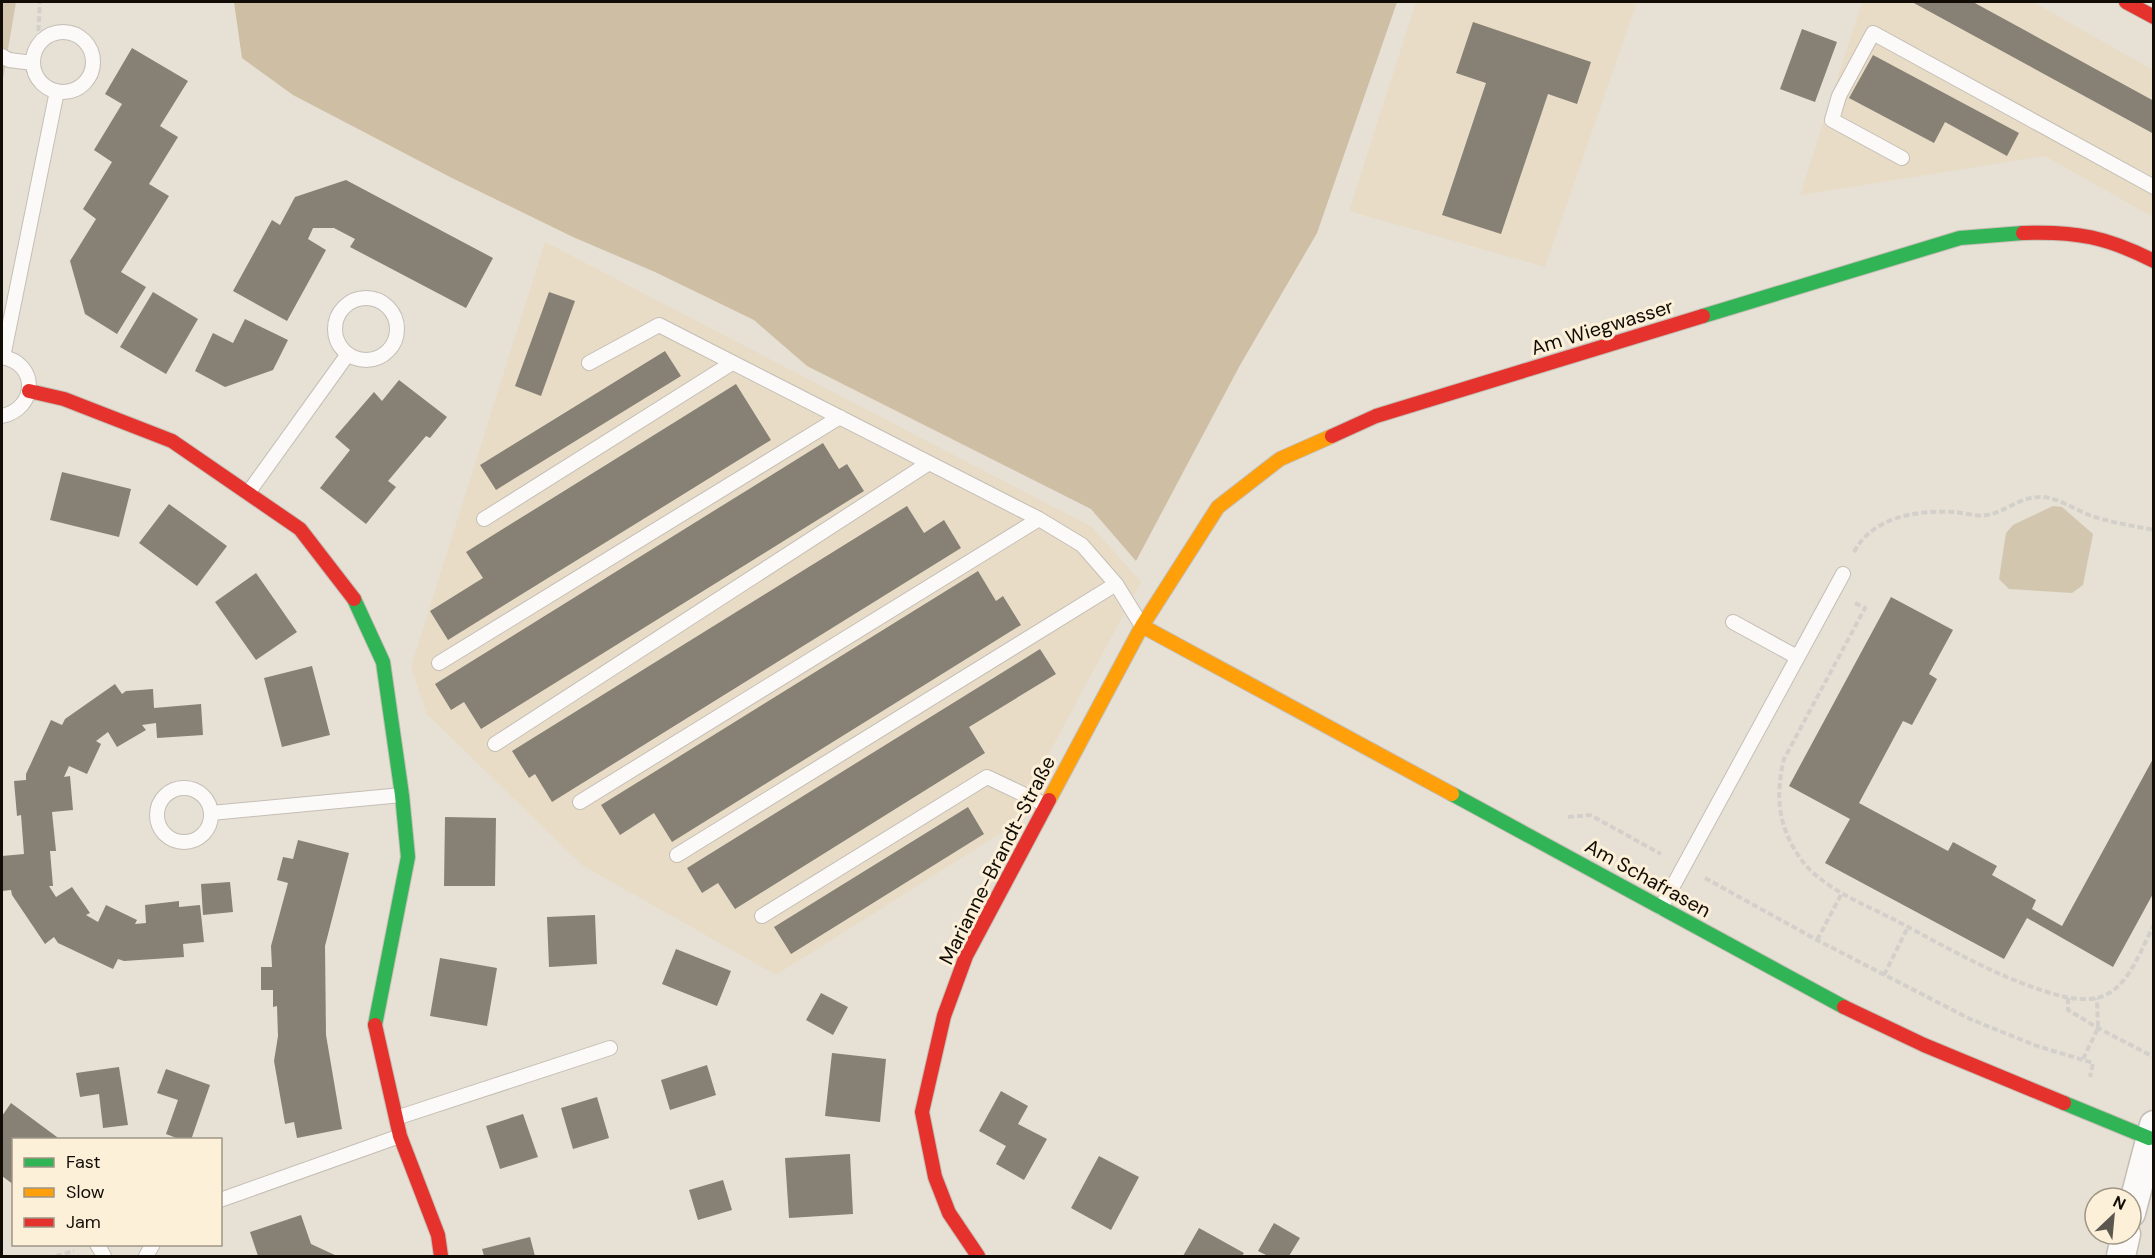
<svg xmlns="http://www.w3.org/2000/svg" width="2155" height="1258" font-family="'DM Sans',sans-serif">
  <rect width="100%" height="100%" fill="#e7e0d4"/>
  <path fill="#e8dcc6" d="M1416 2H1637L1545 267 1349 211Z
    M1862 2H2033L2153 70V217L2045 156 1800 195Z
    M545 242 1092 527 1141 582 1009 828 776 975 582 865 427 714 411 667Z"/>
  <path fill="#d3c6ae" d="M2 2H16L2 85Z
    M2053 506 2062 507 2093 534 2083 585 2072 593 2009 589 1999 579 2006 533 2013 525Z"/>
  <path fill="#cdbea4" d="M234 2H1397L1317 233 1239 367 1136 561 1091 509 807 366 754 320 655 272 573 237 452 178 293 95 242 58Z"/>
  <path fill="#878074" d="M1912 2H1973L2154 101V134Z
    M1473 22 1591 62 1577 104 1548 94 1501 234 1442 215 1486 83 1456 73Z
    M1802 29 1837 42 1815 102 1780 89Z
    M132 48 188 81 160 126 178 137 149 184 169 196 121 272 146 287 117 334 85 314 70 261 96 219 83 209 112 162 94 150 122 104 105 94Z
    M1873 55 2019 133 2007 156 1945 122 1934 143 1849 98Z
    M346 180 493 258 466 308 350 247 355 239 334 228H313L308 239 326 250 287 321 233 291 272 220 280 225 295 197Z
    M153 292 198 319 166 374 120 347Z
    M549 292 575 301 541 396 515 386Z
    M245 319 288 340 273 370 225 387 195 371 213 333 233 343Z
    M665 351 681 376 496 490 480 465Z
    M399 380 447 417 430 438 426 436 388 481 396 487 366 524 320 488 350 450 335 437 374 392 382 401Z
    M736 384 771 440 448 640 430 611 483 578 466 552Z
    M823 443 839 469 847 464 864 491 481 729 464 702 451 710 435 684Z
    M62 472 131 489 119 537 50 520Z
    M169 504 227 546 197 586 139 543Z
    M907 506 924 533 944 520 961 548 552 802 535 774 529 778 512 751Z
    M978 571 996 601 1003 596 1021 625 672 842 654 813 620 835 601 805Z
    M256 573 297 632 256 660 215 602Z
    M1891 597 1953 630 1929 674 1937 679 1912 725 1903 721 1859 803 1948 851 1953 842 1997 866 1992 875 2036 900 2032 909 2062 926 2154 757V892L2113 967 2027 918 2004 959 1825 863 1850 819 1789 786Z
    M1040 649 1056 674 969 727 985 753 735 909 718 883 702 893 687 868Z
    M312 666 330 735 282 747 264 678Z
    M115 684 122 694 126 691 153 689 154 708 201 704 203 735 157 738 156 723 142 725 146 730 117 747 108 732 96 741 101 744 87 774 69 766 64 777 70 776 73 810 52 812 56 851H50L53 886H49L56 897 72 887 90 913 86 915 98 922 106 905 137 920 135 924 146 923 145 905 179 901V907L200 905 204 942 183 944 184 957 124 961 118 959 113 969 58 943 54 937 45 944 12 895 11 890 2 891V856L24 854 21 815 17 816 14 781 26 780V774L51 720 62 725 65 719Z
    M968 807 984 834 791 954 774 927Z
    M445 817 496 818 495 886H444Z
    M298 840 349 853 325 946 326 1035 342 1129 297 1138 294 1122 285 1124 274 1061 278 1036 277 1006 273 1007V990H261V967H272L271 946 288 883 277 880 283 857 293 859Z
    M230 882 233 912 203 915 201 884Z
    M595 915 597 964 549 967 547 917Z
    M676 949 731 971 717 1006 662 984Z
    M440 958 497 968 487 1026 430 1016Z
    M821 993 848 1007 833 1035 806 1020Z
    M832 1053 886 1059 880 1122 825 1116Z
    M707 1065 716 1095 670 1110 661 1080Z
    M119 1067 128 1125 103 1128 99 1094 80 1097 76 1073Z
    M166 1069 210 1085 191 1140H182L166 1134 178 1100 157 1093Z
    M1001 1091 1028 1106 1018 1124 1047 1139 1024 1180 996 1164 1006 1146 979 1131Z
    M597 1097 609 1138 573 1149 561 1108Z
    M11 1103 61 1140H14V1185L2 1176V1116Z
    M523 1114 538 1157 500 1169 486 1126Z
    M850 1154 853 1214 789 1218 785 1158Z
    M1099 1156 1139 1177 1111 1230 1071 1208Z
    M723 1180 732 1210 698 1220 689 1190Z
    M301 1215 311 1244 337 1256H258L250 1232Z
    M1274 1223 1300 1238 1289 1256H1268L1258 1251Z
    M1199 1228 1244 1253 1242 1256H1183Z
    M530 1237 535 1256H484L482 1249Z"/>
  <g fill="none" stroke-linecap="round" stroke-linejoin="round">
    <g stroke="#c4beb5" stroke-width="16">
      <path id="lane" d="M33 62a30 30 0 1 1 60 0a30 30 0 1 1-60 0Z
        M2 56 9 60 33 63
        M1902 158 1832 120 1839 96 1873 33 2154 187
        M335 329a31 31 0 1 1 62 0a31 31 0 1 1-62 0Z
        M2 357C38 363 38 408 2 416
        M3 357 57 91
        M589 363 659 325 1039 519 1082 545 1116 584 1142 626
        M248 493 348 354
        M484 519 732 363
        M1733 622 1797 657
        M439 663 840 417
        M495 744 929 463
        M157 815a27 27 0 1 1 54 0a27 27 0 1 1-54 0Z
        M580 802 1039 519
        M211 813 402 795
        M677 855 1116 584
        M1661 908 1843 574
        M762 916 987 777 1046 805
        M396 1118 610 1048
        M220 1200 400 1136
        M97 1244 104 1256
        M146 1256 153 1244"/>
    </g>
    <g stroke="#c4beb5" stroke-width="31">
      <path id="street" d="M2131 1213 2154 1125
        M2121 1256 2126 1234"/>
    </g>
    <g stroke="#c4beb5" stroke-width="16">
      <path id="fast" d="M1703 316 1960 238 2023 233
        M354 599 383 662 402 795 408 857 375 1025
        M1452 794 1844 1007
        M2064 1103 2149 1138"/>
    </g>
    <g stroke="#c4beb5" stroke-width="16">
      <path id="slow" d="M1142 626 1452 794
        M1049 800 1142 626 1218 507 1280 459 1332 436"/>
    </g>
    <g stroke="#c4beb5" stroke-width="16">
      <path id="jam" d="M2126 2 2154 17
        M2023 233C2076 231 2107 237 2154 261
        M29 391 64 399 172 441 300 529 354 599
        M1332 436 1376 416 1703 316
        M1844 1007 1924 1045 2064 1103
        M375 1025 400 1136 438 1235 441 1256
        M978 1256 949 1213 935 1177 922 1112 944 1016 966 956 1049 800"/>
    </g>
    <path stroke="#d3d0cc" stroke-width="4" stroke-dasharray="6 3" stroke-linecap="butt" d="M38 40 40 2
      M1854 552C1873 516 1918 510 1955 512 1965 513 1977 517 1987 515 2005 512 2020 497 2039 497 2057 496 2078 512 2095 517 2114 523 2134 526 2154 530
      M1855 603 1865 608 1784 759C1775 796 1778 826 1800 858 1820 887 1865 905 1895 920 1950 949 2005 982 2065 997 2073 999 2089 1000 2097 998 2129 990 2140 950 2154 925
      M1568 817 1590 815 1661 854
      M1705 878 1817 940 1970 1019 2037 1046 2093 1063 2090 1077
      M1817 940 1842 893
      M1884 975 1908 927
      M2068 998V1010L2098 1028 2154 1057
      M2083 1059 2098 1028 2097 998
      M56 1256 74 1251"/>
    <use href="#lane" stroke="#fbfaf9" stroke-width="14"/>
    <use href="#street" stroke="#fbfaf9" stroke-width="28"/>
    <use href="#fast" stroke="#30b455" stroke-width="14"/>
    <use href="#slow" stroke="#ff9f0a" stroke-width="14"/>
    <use href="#jam" stroke="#e5322d" stroke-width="14"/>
  </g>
  <g text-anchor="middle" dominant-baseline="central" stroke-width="6" stroke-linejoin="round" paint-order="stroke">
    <g font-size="20" fill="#110d06" stroke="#fdf0d9">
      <text transform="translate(1602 327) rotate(-17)">Am Wiegwasser</text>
      <text transform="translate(997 860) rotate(-63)">Marianne-Brandt-Straße</text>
      <text transform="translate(1648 878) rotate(29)">Am Schafrasen</text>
    </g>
  </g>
  <rect width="2155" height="1258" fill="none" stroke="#110d06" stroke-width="6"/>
  <rect x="12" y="1138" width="210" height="108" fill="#fdf0d9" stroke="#9f9585" stroke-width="1.5"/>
  <rect x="24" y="1158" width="30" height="9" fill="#30b455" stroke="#9f9585" stroke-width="1.5"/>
  <text x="66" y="1168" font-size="18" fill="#110d06">Fast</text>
  <rect x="24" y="1188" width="30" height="9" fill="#ff9f0a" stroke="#9f9585" stroke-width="1.5"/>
  <text x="66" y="1198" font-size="18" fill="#110d06">Slow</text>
  <rect x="24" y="1218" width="30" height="9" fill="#e5322d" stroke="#9f9585" stroke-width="1.5"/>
  <text x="66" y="1228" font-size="18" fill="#110d06">Jam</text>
  <g transform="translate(2113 1216) rotate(26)"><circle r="28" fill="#fdf0d9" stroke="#9f9585" stroke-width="1.5"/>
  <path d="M0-4.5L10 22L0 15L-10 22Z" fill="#5c574e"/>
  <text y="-9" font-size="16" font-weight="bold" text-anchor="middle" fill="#110d06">N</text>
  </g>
</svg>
